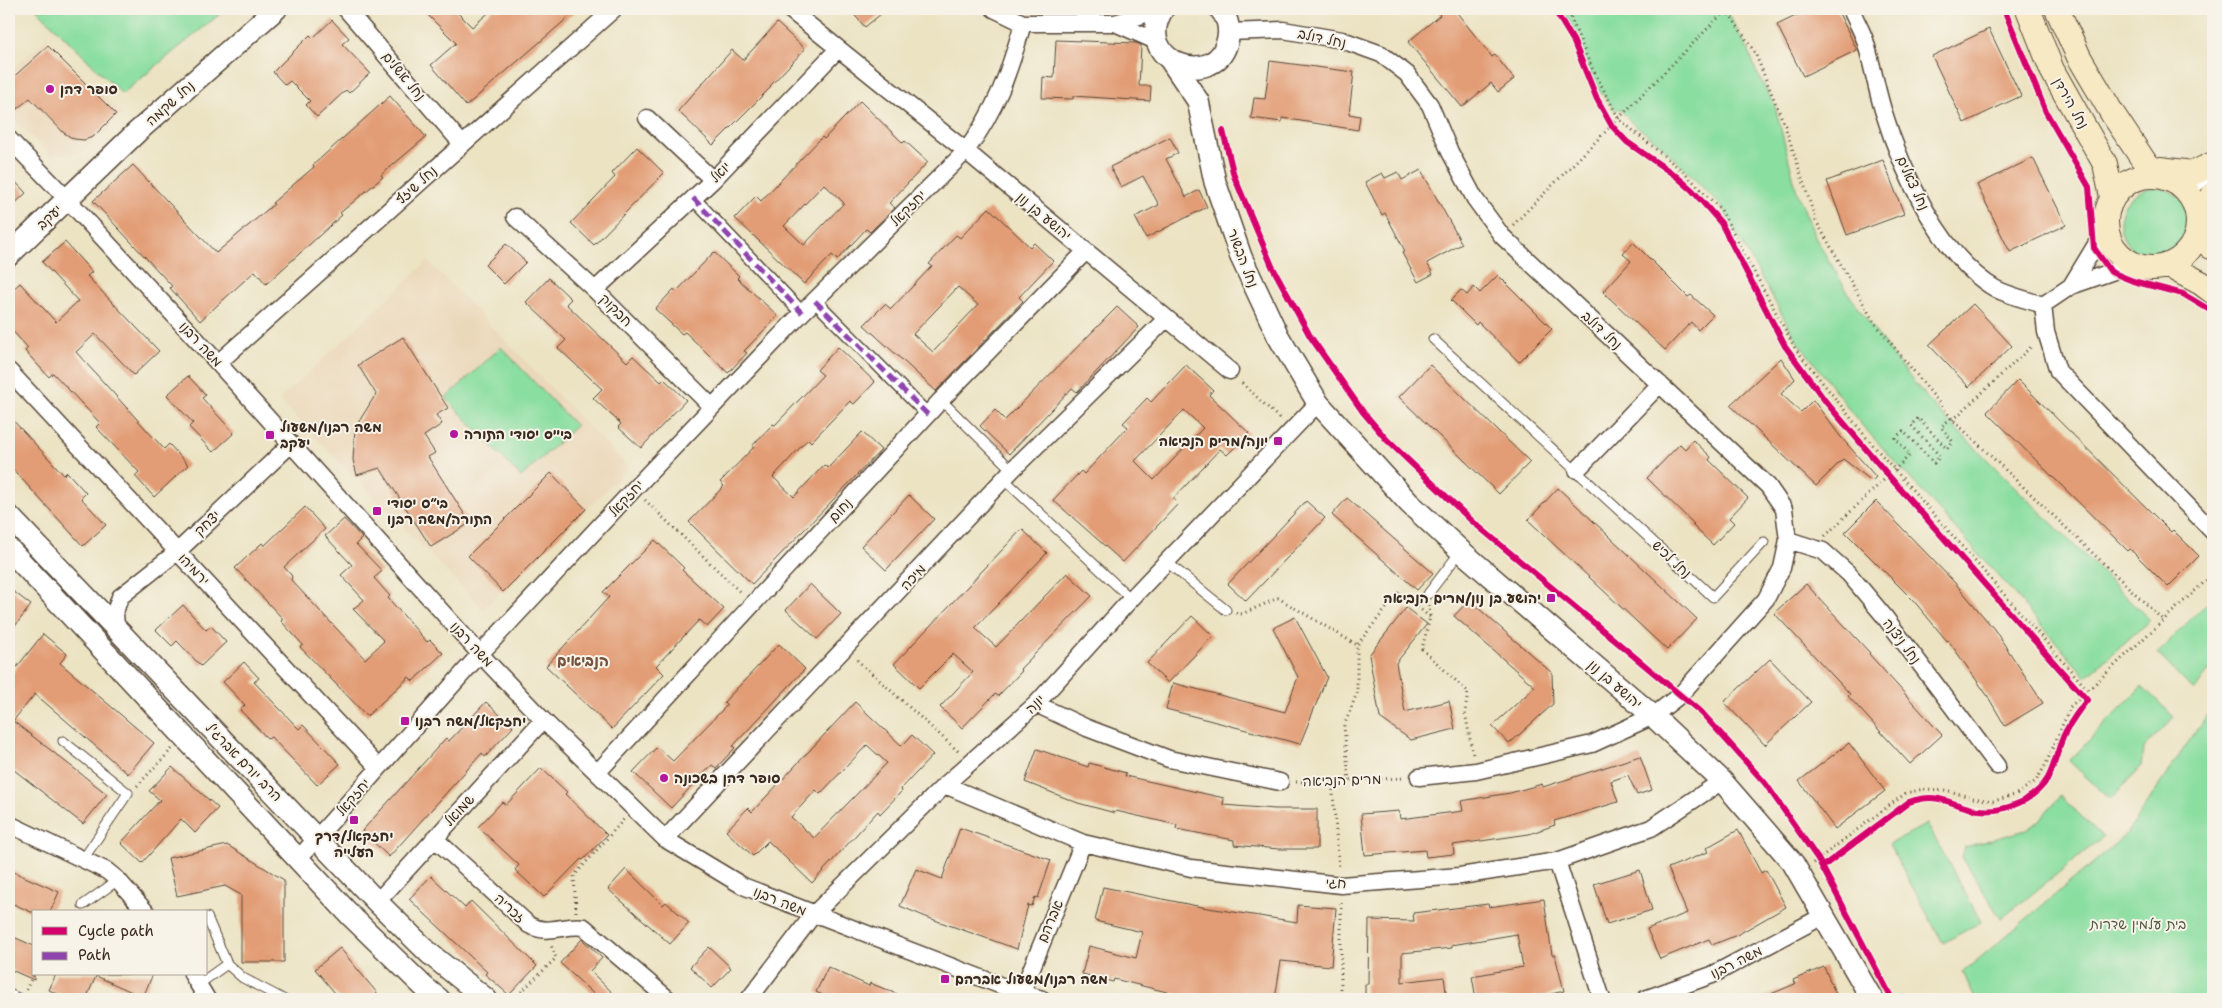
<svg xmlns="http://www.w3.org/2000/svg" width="2222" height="1008" font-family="'Shantell Sans','Playpen Sans Hebrew',sans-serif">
  <rect width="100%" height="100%" fill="#f7f3e8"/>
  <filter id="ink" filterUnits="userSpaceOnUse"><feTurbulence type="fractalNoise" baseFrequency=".02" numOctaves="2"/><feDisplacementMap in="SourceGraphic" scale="10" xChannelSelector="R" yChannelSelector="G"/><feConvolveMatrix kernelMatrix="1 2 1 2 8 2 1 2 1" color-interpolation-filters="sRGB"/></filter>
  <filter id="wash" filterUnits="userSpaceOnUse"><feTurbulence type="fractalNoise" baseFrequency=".0096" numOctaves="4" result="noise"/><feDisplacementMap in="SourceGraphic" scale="20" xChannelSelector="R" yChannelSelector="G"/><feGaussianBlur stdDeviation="1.12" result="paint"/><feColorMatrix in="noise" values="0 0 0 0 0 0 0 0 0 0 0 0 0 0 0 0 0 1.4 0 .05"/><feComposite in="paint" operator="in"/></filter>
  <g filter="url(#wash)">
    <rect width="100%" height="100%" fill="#ece3c3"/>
    <path fill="#ebd8ba" d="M46 39 123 114 81 153 50 155 9 114V72Z
      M428 261 629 468 483 609 279 400Z"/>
    <path fill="#8adea0" stroke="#62845f" d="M36 9H226L122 94Z
      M1564 9H1725L1749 51 1756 71 1775 106 1797 192 1816 239 1850 296 1894 358 1937 410 2150 620 2086 677 2004 582 1859 422 1794 336 1721 206 1659 143 1632 123 1619 108 1616 111 1600 91 1591 75Z
      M2120 223a35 35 0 1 1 70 0a35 35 0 1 1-70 0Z
      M501 347 576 426 521 477 446 398Z
      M2213 597V665L2194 691 2157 653Z
      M2142 686 2174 717 2144 748 2142 766 2110 799 2069 761Z
      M2213 706V999H1975L1963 972 2124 837Z
      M2060 796 2103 837 2001 919 1962 857 1965 847 2026 830 2039 821Z
      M1927 824 1981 922 1943 943 1889 844Z"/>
    <g id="blocks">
      <path fill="#e29d76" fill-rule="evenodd" d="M422 9H454L472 27 493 9H578L466 106 431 65 456 43Z
        M849 9H887L865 27Z
        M1435 9H1454L1492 57 1495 55 1514 79 1498 92 1491 83 1462 107 1408 42 1440 15Z
        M1810 9H1837L1857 50 1803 76 1777 25Z
        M332 20 349 38 342 44 370 73 349 93 346 90 317 117 306 105 310 101 290 81 285 85 273 72 310 35 313 38Z
        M777 23 805 49 770 86 771 87 713 145 678 111 732 50 743 60Z
        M1989 29 2021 96 1964 123 1932 56Z
        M1056 40 1136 43 1141 45 1139 86H1151L1150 101 1073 96V99L1042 98 1043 77 1054 78Z
        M48 46 116 114 93 137 84 140 74 139 64 133 30 98 9 116V81Z
        M1270 61 1354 72 1349 114 1360 116 1358 130 1282 118V122L1251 118 1254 98 1265 99Z
        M390 96 426 137 381 175 383 177 340 213 342 215 266 284 255 271 200 321 170 288 172 286 93 201 133 165 216 253 274 204 272 203 314 167 313 165Z
        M860 101 903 143 905 141 928 162 889 203 895 208 870 232 866 229 837 260 832 255 804 284 735 218 756 196 761 201 822 137 824 139ZM824 184 844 203 804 245 784 226Z
        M1170 137 1178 153 1166 159 1186 197 1199 190 1207 207 1146 238 1135 217 1159 205 1143 176 1121 187 1110 167Z
        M637 147 664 173 594 245 571 223 615 177 612 173Z
        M2033 158 2066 225 2010 252 1977 185Z
        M1883 160 1904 214 1847 235 1827 181Z
        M1421 170 1462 244 1427 263 1433 274 1418 282 1402 253 1405 251 1385 213 1382 215 1365 182 1382 173 1385 178 1398 172 1402 180Z
        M9 175 26 193 9 209Z
        M989 208 1030 247 1034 243 1053 261 1019 297 1023 301 936 391 864 325 885 304 891 309 932 266 929 264 956 235 960 238ZM958 287 978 305 933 352 913 334Z
        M65 242 92 272 87 276 159 351 134 375 95 334 76 352 164 449 169 444 188 465 154 497 135 476 139 472 96 427 100 423 53 373 49 377 25 351 28 348 9 327V293L20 283 56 322 78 301 42 262Z
        M1633 242 1688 297 1691 295 1713 315 1698 330 1691 322 1665 350 1603 292 1631 261 1623 254Z
        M506 244 526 262 504 284 485 265Z
        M714 252 739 276 737 278 778 316 744 351 747 353 728 373 685 332 682 334 655 309 674 289 676 292Z
        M1498 275 1552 329 1519 362 1478 322 1476 325 1451 300 1461 290 1467 295 1474 287 1480 293Z
        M549 278 571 299 566 304 627 362 633 356 661 382 664 379 686 400 641 448 618 427 621 424 593 398 602 389 558 348 566 340 526 302Z
        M1973 304 2012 346 1969 387 1929 345Z
        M1117 307 1139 327 1077 392 1072 388 1009 454 980 426 995 410 1005 420Z
        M403 337 448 408 436 415 442 424 424 436 435 453 428 457 470 523 431 547 380 468 357 475 353 460 355 428 376 394 358 365Z
        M838 347 875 382 854 404 850 401 811 442 808 439 773 477 794 497 824 465 828 468 862 432 881 450 752 584 689 522 724 486 720 482 754 447 752 446 773 424 775 425 823 375 817 370Z
        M1781 358 1795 379 1781 394 1801 412 1813 400 1840 436 1876 477 1872 481 1843 459 1816 486 1730 405Z
        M1186 365 1213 390 1209 395 1249 433 1227 455 1220 449 1173 499 1178 504 1123 562 1053 500 1081 471 1084 474 1128 427 1123 423 1147 398 1151 402ZM1184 410 1203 428 1154 480 1135 461Z
        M1430 365 1530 462 1499 494 1399 397Z
        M188 376 206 395 202 398 234 433 213 452 189 427 193 423 167 395Z
        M2018 380 2171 532 2173 530 2199 556 2168 587 2130 549 2128 551 1987 412Z
        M9 416 64 475 67 472 86 493 81 498 106 525 83 546 9 465Z
        M1693 440 1711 457 1709 460 1748 498 1729 518 1734 523 1713 545 1692 525 1694 524 1647 478 1680 444 1685 449Z
        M551 473 586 509 503 592 468 556Z
        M1558 488 1697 619 1667 650 1528 520Z
        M909 495 934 519 886 570 861 546Z
        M1347 498 1433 573 1417 590 1332 515Z
        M1306 501 1325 518 1246 601 1228 584Z
        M1876 501 1956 584 1994 629 2043 703 2005 726 1987 695 1948 640 1947 641 1913 600 1845 532Z
        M305 507 325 529 284 567 292 576 291 580 365 659 384 641 353 609 364 600 341 575 352 565 325 536 344 519 362 538 356 544 382 571 374 578 390 596 388 598 427 642 430 640 443 653 413 681 409 677 367 716 300 647 303 645 281 621 283 619 235 568 262 543 264 546Z
        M1022 529 1047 553 975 628 996 647 1067 573 1092 596 1020 669 1022 671 998 696 995 694 962 728 940 707 973 672 953 654 919 688 894 664Z
        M655 540 684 568 682 570 724 609 707 627 699 620 656 666 664 674 612 729 546 666 609 597 603 592Z
        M810 584 841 614 817 639 786 610Z
        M1806 584 1870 653 1869 654 1942 735 1910 764 1848 696 1850 694 1774 613Z
        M9 588 31 605 9 634Z
        M1469 600 1552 673 1553 704 1509 744 1492 726 1535 687 1454 616Z
        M183 605 206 630 211 626 226 642 201 666 177 641 172 646 156 630Z
        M1406 608 1427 624 1396 663 1405 712 1449 701 1455 729 1411 740 1380 718 1369 655Z
        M1192 616 1213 636 1168 683 1147 663Z
        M1295 617 1327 677 1300 744 1166 709 1173 683 1285 712 1298 677 1273 628Z
        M43 634 67 654 60 663 154 743 128 774 35 694 13 721 107 794 83 824 9 766V677Z
        M779 644 805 669 733 746 735 748 716 768 712 765 671 808 633 772 657 747 673 761 727 705 724 702Z
        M1770 659 1811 702 1765 745 1724 702Z
        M244 662 259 678 254 682 299 729 303 725 340 764 317 785 271 737 268 739 240 710 245 705 223 682Z
        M486 702 513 727 485 757 482 753 389 857 362 831 446 738 449 741Z
        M855 702 902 746 912 735 933 755 901 789 902 791 880 814 878 811 812 883 768 841 753 856 726 831 748 808 752 812ZM867 745 887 763 814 838 791 817 816 790 820 794Z
        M1849 743 1885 791 1835 829 1799 781Z
        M1037 749 1088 767 1089 763 1126 773 1125 776 1224 798 1223 805 1275 809H1317V849H1279L1234 845V840L1176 829 1177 825 1116 811 1115 813 1078 803 1025 782Z
        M1640 756 1652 790 1637 795 1628 775 1611 781 1618 802 1554 821 1555 825 1529 834 1453 845 1454 854 1426 857 1425 850 1365 855 1361 814 1399 811 1400 819 1463 811 1461 801 1510 793 1542 784 1543 787Z
        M172 767 218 808 195 833 181 819 142 863 121 843 160 800 149 791Z
        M541 768 567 792 565 794 607 835 583 860 581 859 544 897 515 870 519 865 478 827 502 802 506 805Z
        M960 828 1051 860 1038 898 1035 897 1032 906 1028 905 1017 949 926 917 900 906 916 869 942 879Z
        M1738 830 1761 873 1766 870 1786 907 1737 935 1712 945 1709 939 1660 959 1647 929 1687 913 1668 868 1708 852 1706 848Z
        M227 845 284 880V962H241V895L225 886 177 896 168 858Z
        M626 869 663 905 666 902 689 923 670 944 608 889Z
        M9 870 59 892 50 912H31L9 902Z
        M1640 870 1652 910 1607 924 1594 884Z
        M431 876 465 908 471 901 537 966 509 995 485 974 487 972 409 899Z
        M1103 887 1202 907 1297 922 1298 905 1336 908 1331 966 1281 961 1275 999H1186L1187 997 1114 979 1113 982 1082 974 1089 946 1136 958 1142 932 1095 921Z
        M1544 899 1552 955H1555L1564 991 1530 999H1476L1472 976 1523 967 1517 934 1452 945V948L1402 953V982L1444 977 1447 999H1365V984H1368L1369 920 1414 921 1413 913 1488 904 1489 907Z
        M9 935 34 946V980L9 969Z
        M582 939 602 958 590 971 619 999H599L560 963Z
        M709 947 731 968 712 988 690 967Z
        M340 948 382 999H340L315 969Z
        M828 967 869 986 870 983 909 999H831L816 992Z
        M1824 967 1838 999H1759L1795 984 1793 980Z
        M56 974H153L143 997 96 976 86 999H69L49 990Z"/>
    </g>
  </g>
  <g filter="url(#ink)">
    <use href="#blocks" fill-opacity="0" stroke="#564637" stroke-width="1"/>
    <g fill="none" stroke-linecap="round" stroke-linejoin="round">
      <g stroke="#564637" stroke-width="11">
        <path id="service" d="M1433 339 1713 597 1764 542
          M941 400 1012 470
          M1004 479 1131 599
          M1168 563 1226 610
          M1428 594 1460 552
          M63 741 128 793 84 858
          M83 905 118 880
          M207 917 227 964 243 978 283 999
          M199 984 227 964
          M9 994 20 999"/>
      </g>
      <g stroke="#564637" stroke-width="15">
        <path id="pedestrian" d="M693 198 802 313
          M815 301 928 415"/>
      </g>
      <g stroke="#564637" stroke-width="19">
        <path id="minor" d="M346 9 462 144
          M789 9 966 151 1230 371
          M994 9 1023 23H1115L1163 9
          M1851 9C1855 19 1861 29 1865 40 1872 63 1876 87 1883 110 1901 169 1940 257 1996 289 2010 296 2028 300 2043 305L2071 286 2134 264
          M1115 23 1158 42
          M1228 32 1283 30 1342 40 1381 54 1407 74 1430 105 1450 152 1475 199 1502 236 1768 486 1784 509 1788 540 1782 568 1766 599 1680 695 1653 716 1592 744 1476 771 1419 777
          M647 118 713 180
          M9 139 67 199 218 363 480 654 543 720 665 839 743 886 1020 993 1042 999
          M2187 191 2212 170
          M515 217 595 290 712 407
          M2071 286 2106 228
          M595 290 713 180 838 49
          M2043 305 2046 332 2058 371 2213 532
          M218 363 614 9
          M9 371 378 767
          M1577 470 1660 384
          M1788 540 1823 551 1849 574 1884 616 1997 766
          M116 629 115 612 120 597 178 551 291 444
          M1036 704 1087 728 1169 759 1280 782
          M597 773 941 400 1086 251
          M945 785 1083 843 1191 868 1341 885 1460 876 1557 861 1651 828 1722 781
          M9 824 107 871 118 880 146 912
          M434 838 529 925C549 936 563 924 584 927L668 999
          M665 839 1012 470 1166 319
          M299 858 480 654 634 489 802 313 966 151C997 108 1009 73 1023 23
          M1557 861 1602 999
          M377 902 543 720
          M192 974 207 999
          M749 999 813 915 945 785 1036 704 1131 599 1318 403
          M1019 999 1083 843
          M1645 999 1712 975 1823 916"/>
      </g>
      <g stroke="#564637" stroke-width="24">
        <path id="tertiary" d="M1163 9C1130 62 1218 93 1228 38 1230 28 1227 16 1220 9
          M1171 61 1198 101 1215 182 1241 257 1278 336 1318 403 1409 503 1461 551 1653 716 1722 781 1793 863 1872 999
          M9 255 137 132 276 9
          M9 516 377 902 430 954 486 999
          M9 549 352 917 424 987 439 999"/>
      </g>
      <g stroke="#564637" stroke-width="26">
        <path id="secondary" d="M2028 9 2052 70 2105 164 2112 197
          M2057 9 2079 57 2112 113 2154 176
          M2160 169 2193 173 2213 164
          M2106 222a46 46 0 1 1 92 0a46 46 0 1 1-92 0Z
          M2211 247 2209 226 2213 195
          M2167 265 2201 283 2213 292"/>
      </g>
      <path stroke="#564637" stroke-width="3" stroke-dasharray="1 4" stroke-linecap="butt" d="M1565 9 1570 16 1589 62 1619 119 1686 174 1721 210 1795 348 1866 437 2088 690
        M1513 225 1724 12 1731 16 1755 53 1785 126 1816 221 1874 322 1953 420 2164 621
        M1242 383 1281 420
        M1953 420 2033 345
        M645 500 741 593
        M1825 536 1910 455 1895 438 1903 431 1934 463 1940 456 1911 425 1918 418 1947 449 1953 442 1941 427 1951 418
        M1429 605 1430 617 1422 649 1468 692 1465 712 1473 755
        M1236 613 1242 614 1278 598 1357 645
        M857 660 960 753
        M1332 780 1339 869
        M1349 781 1344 726 1357 693V645L1399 592 1430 617
        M1296 782 1405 778
        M137 786 172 749
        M1813 863 1906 793 1924 789 1946 790 1973 798 1993 801 2015 795 2036 781 2046 764 2070 707 2213 574
        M576 912 574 876 624 819
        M26 990 34 973
        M514 999 556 958 551 945
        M1341 999V900"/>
      <use href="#service" stroke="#fff" stroke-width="9"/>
      <use href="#pedestrian" stroke="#fff" stroke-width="12"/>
      <use href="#minor" stroke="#fff" stroke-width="16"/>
      <use href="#tertiary" stroke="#fff" stroke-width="21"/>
      <use href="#secondary" stroke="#f7e9c3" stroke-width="24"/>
      <path stroke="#8e44ad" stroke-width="5" stroke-dasharray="10 5" stroke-linecap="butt" d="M693 198 802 313
        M815 301 928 415"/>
      <g stroke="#f7f3e8" stroke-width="9">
        <path id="cycleway" d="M1554 9 1573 40 1597 99 1612 126 1627 142 1676 176 1692 190 1721 223 1785 346 1826 402 1888 475 2087 700C2079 710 2072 720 2066 731 2058 746 2056 763 2048 778 2035 800 2004 813 1979 810 1949 806 1942 791 1909 802L1822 867
          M2004 9 2046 112 2089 187 2094 248 2111 272 2133 281 2183 294 2213 312
          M1223 131 1234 176 1272 266 1310 336 1363 412 1387 440 1472 521 1703 714 1765 783 1818 859 1892 999"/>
      </g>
      <use href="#cycleway" stroke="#d6006c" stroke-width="6"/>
    </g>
  </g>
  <g fill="#b5179e" stroke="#f7f3e8" stroke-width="2">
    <circle cx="50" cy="89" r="5"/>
    <circle cx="454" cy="434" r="5"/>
    <rect x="265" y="430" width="10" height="10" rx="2.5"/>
    <rect x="1273" y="436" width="10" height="10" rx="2.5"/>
    <rect x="372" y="506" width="10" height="10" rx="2.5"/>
    <rect x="1546" y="593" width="10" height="10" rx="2.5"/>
    <rect x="400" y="716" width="10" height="10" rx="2.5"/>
    <circle cx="664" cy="778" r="5"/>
    <rect x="349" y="815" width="10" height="10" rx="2.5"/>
    <rect x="940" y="974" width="10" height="10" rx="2.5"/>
  </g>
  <g text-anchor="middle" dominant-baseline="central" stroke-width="4" stroke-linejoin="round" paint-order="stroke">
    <g font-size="14" fill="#3b2a1e" stroke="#f7f3e8">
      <text transform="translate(1322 38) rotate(12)">נחל דולב</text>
      <text transform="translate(404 76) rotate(50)">נחל אשלים</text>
      <text transform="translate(170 103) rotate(-42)">נחל שקמה</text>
      <text transform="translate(2071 103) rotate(60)">נחל הירדן</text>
      <text transform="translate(720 172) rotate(-45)">יואל</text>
      <text transform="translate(1913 183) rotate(65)">נחל צאלים</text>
      <text transform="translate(416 185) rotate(-42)">נחל שיזף</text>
      <text transform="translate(908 208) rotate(-45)">יחזקאל</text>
      <text transform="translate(1044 216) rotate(40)">יהושע בן נון</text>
      <text transform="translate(49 217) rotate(-44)">יעקב</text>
      <text transform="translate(1243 258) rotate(69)">נחל הבשור</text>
      <text transform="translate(616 310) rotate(45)">חבקוק</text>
      <text transform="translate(1602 330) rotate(43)">נחל דולב</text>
      <text transform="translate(201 344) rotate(47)">משה רבנו</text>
      <text transform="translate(626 498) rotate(-47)">יחזקאל</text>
      <text transform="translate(840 510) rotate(-47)">נחום</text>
      <text transform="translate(207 523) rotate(-43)">יצחק</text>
      <text transform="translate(1672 559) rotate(43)">נחל לכיש</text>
      <text transform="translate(194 569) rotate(47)">ירמיהו</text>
      <text transform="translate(913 577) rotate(-47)">מיכה</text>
      <text transform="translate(1902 641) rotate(53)">נחל ניצנה</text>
      <text transform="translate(472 644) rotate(47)">משה רבנו</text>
      <text transform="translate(1615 684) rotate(41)">יהושע בן נון</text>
      <text transform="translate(1035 704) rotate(-44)">יונה</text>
      <text transform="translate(244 762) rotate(46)">הרב יורם אברג'ל</text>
      <text transform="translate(1342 780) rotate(-2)">מרים הנביאה</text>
      <text transform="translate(353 797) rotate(-49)">יחזקאל</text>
      <text transform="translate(459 810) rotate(-47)">שמואל</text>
      <text transform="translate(1336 883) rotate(2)">חגי</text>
      <text transform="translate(780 901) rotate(22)">משה רבנו</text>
      <text transform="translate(510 908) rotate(43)">זכריה</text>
      <text transform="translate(1050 921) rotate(-67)">אברהם</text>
      <text transform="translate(1736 962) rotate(-27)">משה רבנו</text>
    </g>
    <g font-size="14" font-weight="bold" fill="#3b2a1e" stroke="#f7f3e8" text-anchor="start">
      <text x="60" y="89">סופר דהן</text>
      <text x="280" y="427">משה רבנו/משעול<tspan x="280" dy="16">יעקב</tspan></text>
      <text x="464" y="434">בי"ס יסודי התורה</text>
      <text x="1268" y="441" text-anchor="end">יונה/מרים הנביאה</text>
      <text x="387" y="503">בי״ס יסודי<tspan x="387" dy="16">התורה/משה רבנו</tspan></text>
      <text x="1541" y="598" text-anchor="end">יהושע בן נון/מרים הנביאה</text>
      <text x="415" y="721">יחזקאל/משה רבנו</text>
      <text x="674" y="778">סופר דהן בשכונה</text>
      <text x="354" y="836" text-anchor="middle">יחזקאל/דרך<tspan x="354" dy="16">העלייה</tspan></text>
      <text x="955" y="979">משה רבנו/משעול אברהם</text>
    </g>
    <g font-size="14" fill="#4f573e" stroke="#f7f3e8">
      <text x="2138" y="924">בית עלמין שדרות</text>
    </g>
    <g font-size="15" font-weight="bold" fill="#75523d" stroke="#f7f3e8">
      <text x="583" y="661">הנביאים</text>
    </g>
  </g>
  <rect width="2222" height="1008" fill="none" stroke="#f7f3e8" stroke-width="30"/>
  <rect x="32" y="910" width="175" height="65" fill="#f7f3e8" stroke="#aca397"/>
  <rect x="42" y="927" width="25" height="8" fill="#d6006c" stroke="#aca397"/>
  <text x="78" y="936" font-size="15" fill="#3b2a1e">Cycle path</text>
  <rect x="42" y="952" width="25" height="8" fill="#8e44ad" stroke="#aca397"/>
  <text x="78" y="960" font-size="15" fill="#3b2a1e">Path</text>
</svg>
